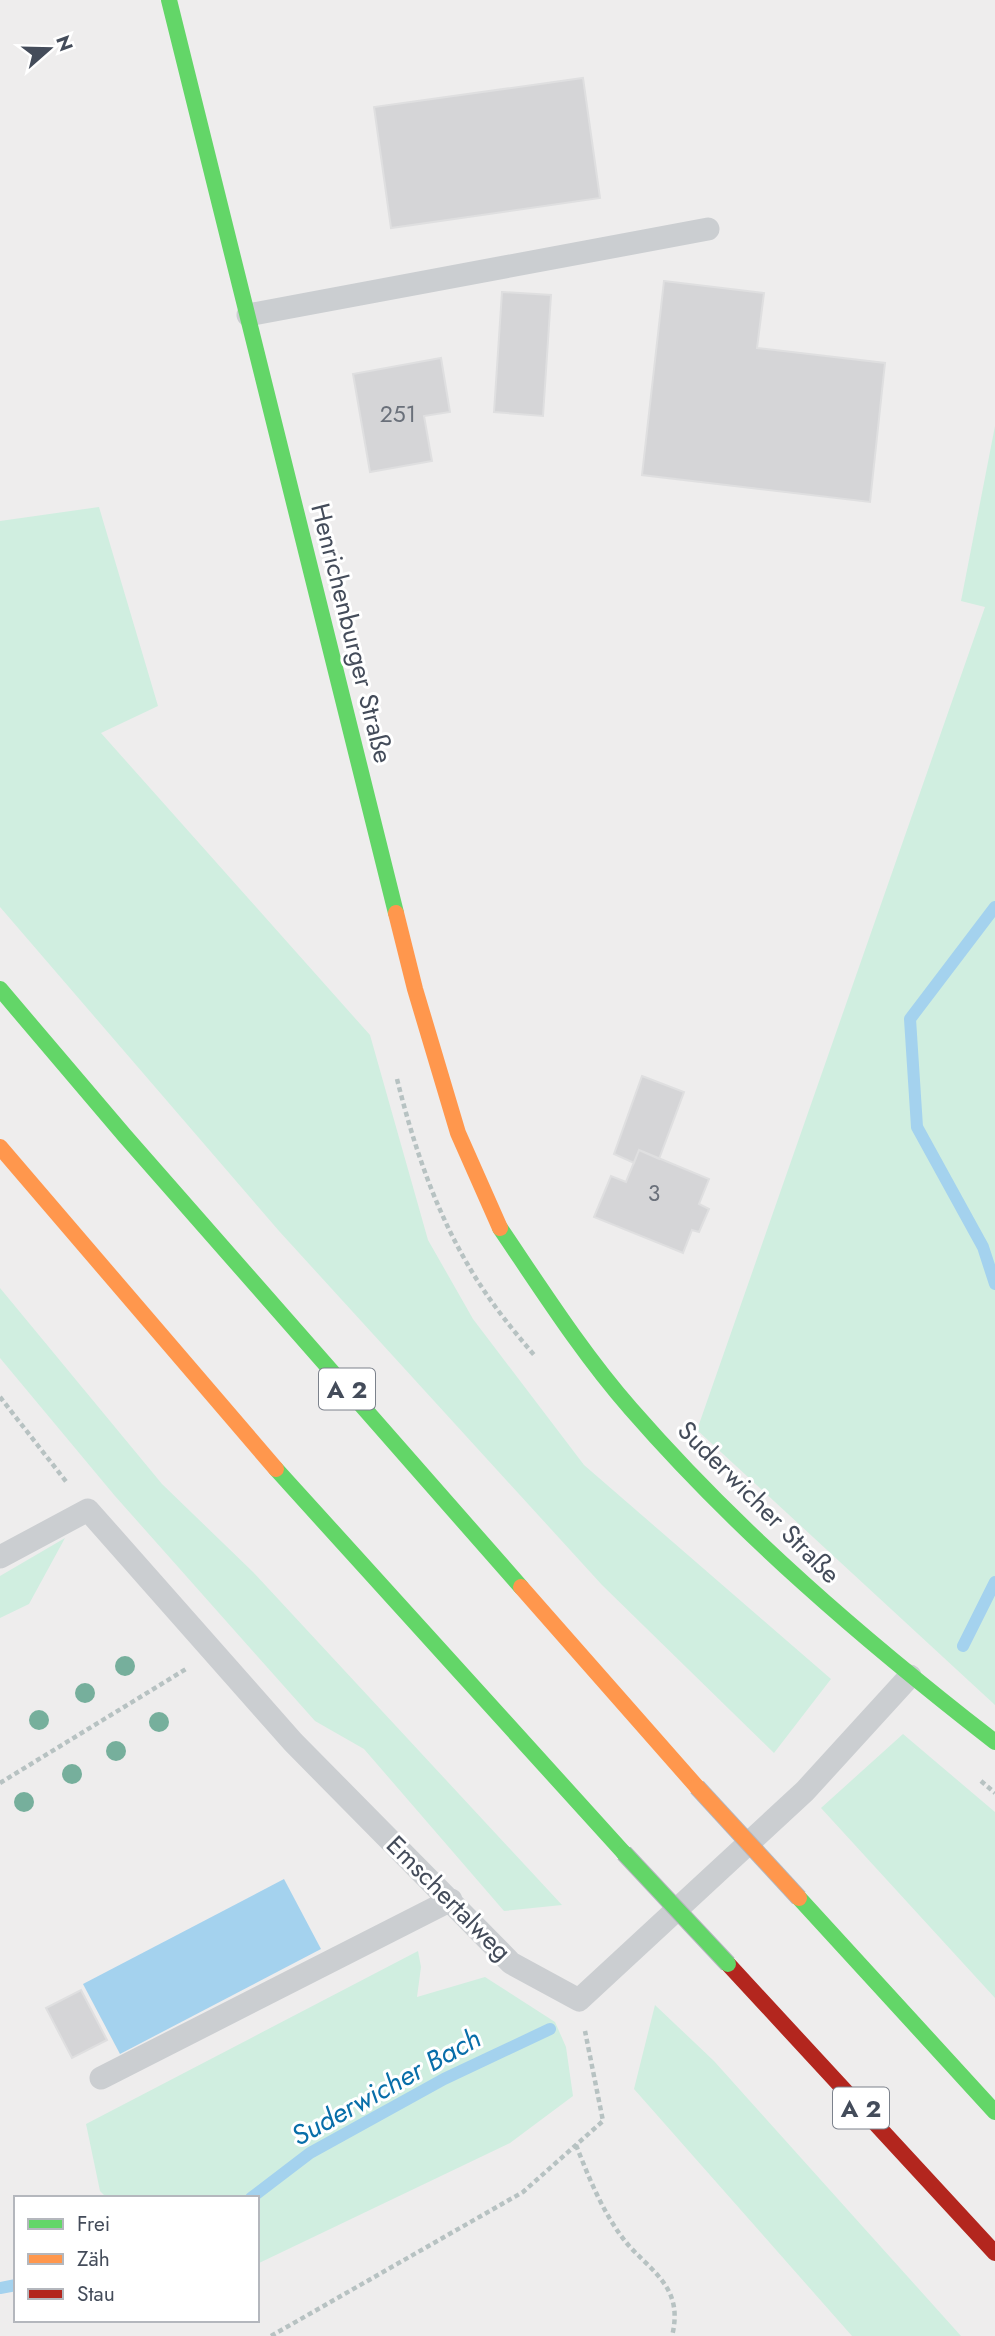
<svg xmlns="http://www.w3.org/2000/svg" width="995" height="2336" font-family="Jost,sans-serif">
  <rect width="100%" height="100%" fill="#eeeded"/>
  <path fill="#d0eee0" d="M995 426V1705L697 1430 985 607 961 601Z
    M99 507 158 706 101 733 370 1035 428 1240 473 1319 584 1465 831 1679 774 1753 602 1585 279 1231 0 907V521Z
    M0 1288 162 1484 253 1572 562 1905 504 1911 364 1749 315 1721 115 1496 0 1358Z
    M65 1538 29 1604 0 1618V1576Z
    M903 1734 995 1812V1998L821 1808Z
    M418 1951 421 1967 417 1997 485 1977 555 2022 566 2047 573 2096 510 2143 257 2264V2198H107L100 2191 86 2124Z
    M655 2005 714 2061 961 2336H852L634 2089Z"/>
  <path fill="#a4d2ee" d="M284 1879 321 1949 120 2054 83 1984Z"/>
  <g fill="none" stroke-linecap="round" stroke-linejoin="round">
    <path stroke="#a4d2ee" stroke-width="12" d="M995 907 910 1019 917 1127 983 1247 995 1284
      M963 1646 995 1582
      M251 2198 310 2153 444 2079 550 2029
      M0 2288 16 2285"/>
  </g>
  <path fill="#d5d5d7" stroke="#dfdfe0" stroke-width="2" d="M583 78 600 198 391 228 374 107Z
    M664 281 764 293 757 348 885 363 870 502 642 475Z
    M502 292 551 295 543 416 494 412Z
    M441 358 450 412 424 416 432 461 370 472 353 374Z
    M642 1076 684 1092 659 1159 639 1150 634 1163 614 1154Z
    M639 1150 709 1179 699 1204 709 1209 699 1232 692 1230 683 1253 594 1217 611 1176 626 1182Z
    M81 1990 107 2040 72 2058 46 2008Z"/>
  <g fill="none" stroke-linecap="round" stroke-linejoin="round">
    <path stroke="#b7c2c2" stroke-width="4.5" stroke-dasharray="5 3.5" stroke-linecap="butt" d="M397 1079C413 1143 434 1207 468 1265 487 1298 510 1327 535 1356
      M0 1397 68 1484
      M981 1781 995 1793
      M0 1783 186 1669
      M576 2145C589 2178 603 2213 625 2241 639 2259 665 2276 672 2299 676 2311 675 2324 672 2336
      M271 2336 523 2192 603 2121 585 2031"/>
    <path stroke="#cbced1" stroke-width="23" d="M248 315 708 229
      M0 1557 88 1510 293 1742 511 1963 579 2000 805 1791 910 1676
      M101 2078 451 1900"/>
    <path stroke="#63d668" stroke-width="16" d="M169 0 396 913
      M0 989 125 1136 521 1587
      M500 1228C542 1290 582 1353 631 1409 739 1533 865 1641 995 1742
      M276 1469 624 1853
      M799 1898 995 2112"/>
    <path stroke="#ff974d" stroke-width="16" d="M396 913 415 989 458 1133 500 1228
      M0 1147 276 1469
      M521 1587 697 1787"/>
    <path stroke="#b3261e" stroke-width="16" d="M728 1964 995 2253"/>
    <g stroke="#b2b5bd" stroke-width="18" stroke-linecap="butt">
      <path id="fast-bridge" d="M624 1853 728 1964"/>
    </g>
    <g stroke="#b2b5bd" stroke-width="18" stroke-linecap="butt">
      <path id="slow-bridge" d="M697 1787 799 1898"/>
    </g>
    <use href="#fast-bridge" stroke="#63d668" stroke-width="16"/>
    <use href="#slow-bridge" stroke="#ff974d" stroke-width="16"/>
  </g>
  <g fill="#76af9c">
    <circle cx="125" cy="1666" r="10"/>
    <circle cx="85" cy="1693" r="10"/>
    <circle cx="39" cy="1720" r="10"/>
    <circle cx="159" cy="1722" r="10"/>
    <circle cx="116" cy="1751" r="10"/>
    <circle cx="72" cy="1774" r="10"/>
    <circle cx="24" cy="1802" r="10"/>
  </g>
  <g text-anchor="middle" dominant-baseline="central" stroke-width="6" stroke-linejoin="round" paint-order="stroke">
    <g font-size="23" fill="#6a707a">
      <text x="398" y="414">251</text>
      <text x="654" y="1193">3</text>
    </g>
    <g fill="#fff" stroke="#7c828c" stroke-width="2">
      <rect x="319" y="1368.5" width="56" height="41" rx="5"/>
      <rect x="833" y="2087.5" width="56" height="41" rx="5"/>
    </g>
    <g font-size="24" font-weight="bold" fill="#444c5a">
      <text x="347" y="1389">A 2</text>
      <text x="861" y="2108">A 2</text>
    </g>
    <g font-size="26" fill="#444c5a" stroke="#fff">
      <text transform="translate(352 633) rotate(76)">Henrichenburger Straße</text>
      <text transform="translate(759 1502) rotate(45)">Suderwicher Straße</text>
      <text transform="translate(449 1898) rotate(45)">Emschertalweg</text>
    </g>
    <g font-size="28" font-style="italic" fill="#086ea9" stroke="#fff">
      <text transform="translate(386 2087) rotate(-29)">Suderwicher Bach</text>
    </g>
  </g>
  <rect x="14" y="2196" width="245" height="126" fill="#ffffff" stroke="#b4b7bd" stroke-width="2"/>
  <rect x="28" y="2219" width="35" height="10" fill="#63d668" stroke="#b4b7bd" stroke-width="2"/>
  <text x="77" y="2231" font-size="21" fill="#444c5a">Frei</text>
  <rect x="28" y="2254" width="35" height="10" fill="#ff974d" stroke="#b4b7bd" stroke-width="2"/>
  <text x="77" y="2266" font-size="21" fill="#444c5a">Zäh</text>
  <rect x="28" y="2289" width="35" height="10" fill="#b3261e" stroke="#b4b7bd" stroke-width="2"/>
  <text x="77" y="2301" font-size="21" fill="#444c5a">Stau</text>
  <g transform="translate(49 49) rotate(70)" stroke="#ffffff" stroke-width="5" paint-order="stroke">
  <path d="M0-5L12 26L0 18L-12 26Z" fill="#444c5a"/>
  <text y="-10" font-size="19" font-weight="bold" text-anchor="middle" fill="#444c5a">N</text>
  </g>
</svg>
